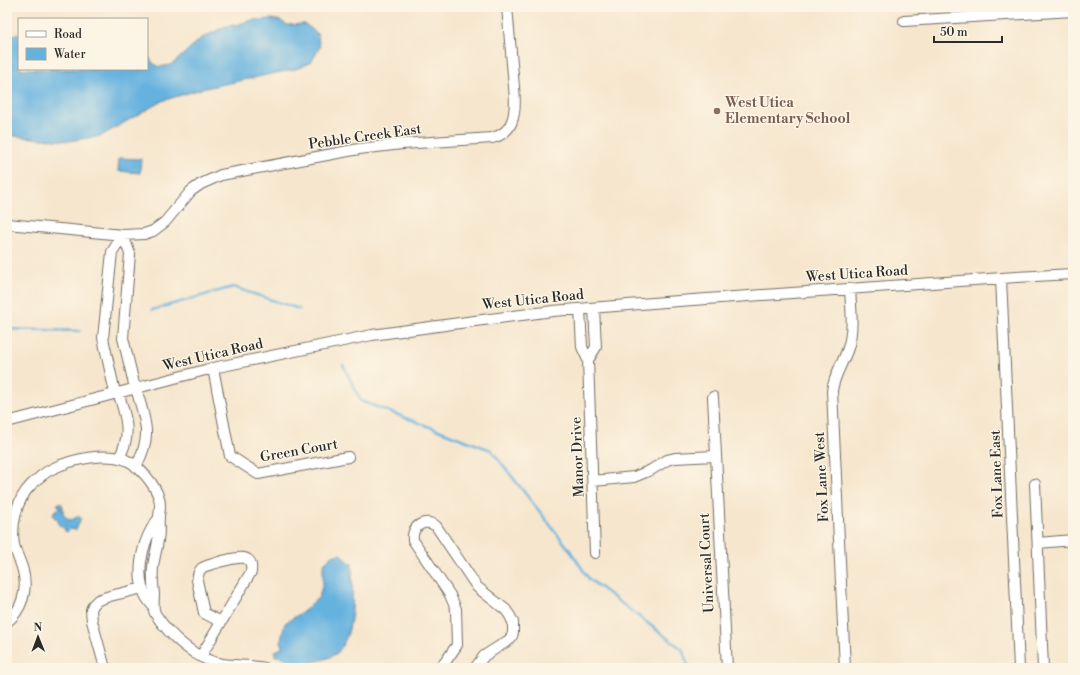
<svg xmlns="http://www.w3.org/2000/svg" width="1080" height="675" font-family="'Libre Bodoni',serif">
  <rect width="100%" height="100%" fill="#fcf5e5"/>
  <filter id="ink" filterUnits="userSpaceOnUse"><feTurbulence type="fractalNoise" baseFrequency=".025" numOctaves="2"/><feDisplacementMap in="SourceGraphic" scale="8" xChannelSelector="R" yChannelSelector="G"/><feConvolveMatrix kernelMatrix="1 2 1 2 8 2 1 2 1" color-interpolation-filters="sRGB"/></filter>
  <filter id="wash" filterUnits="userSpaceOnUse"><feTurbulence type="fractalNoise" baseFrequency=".012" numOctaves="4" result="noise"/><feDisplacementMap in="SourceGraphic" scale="16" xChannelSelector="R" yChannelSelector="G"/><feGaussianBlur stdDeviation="0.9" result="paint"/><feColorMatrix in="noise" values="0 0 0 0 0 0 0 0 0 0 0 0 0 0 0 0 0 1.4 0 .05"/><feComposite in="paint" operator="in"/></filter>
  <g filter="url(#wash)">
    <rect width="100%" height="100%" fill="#f6e6cd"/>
    <path fill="#66b2df" stroke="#486e85" d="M272 19 281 21 287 25 305 24 317 33 320 47 312 61 300 68 201 89 162 101 101 136 69 141 41 139 7 135V35L19 34V69H147V55L153 63 159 67 170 65 176 61 200 39 226 26 237 25 245 22 252 20Z
      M119 158 141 159 140 173 118 171Z
      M58 503 62 504 63 507V514L68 519 72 520 78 516 81 518 76 530 70 529 67 532 65 531 64 528 59 525 58 520 54 517 53 514 55 510 60 509V507L58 506Z
      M340 554 352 564C352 590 356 623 342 646 340 648 339 652 337 653 327 660 315 662 304 663 294 663 285 656 275 656V651L282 648 281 640 285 623 304 611 319 597 323 582V566L328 559 335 555Z"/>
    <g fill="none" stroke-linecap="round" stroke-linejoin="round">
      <path stroke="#66b2df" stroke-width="2.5" d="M152 310 233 287 299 309
        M7 329 80 331
        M343 365 361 401 491 450 569 549 589 579 682 649 689 668"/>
    </g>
  </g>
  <g filter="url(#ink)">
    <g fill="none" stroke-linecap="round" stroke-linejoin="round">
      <g stroke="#726c64" stroke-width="12">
        <path id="minor" d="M904 21 1073 11
          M7 224 123 235 144 234 153 231 165 222 191 191 201 184 221 175 359 149 402 144 492 138C501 136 509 130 512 121 517 107 514 89 513 75 511 52 509 30 507 7
          M1001 278 1019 668
          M580 309 582 347 588 360 596 347 594 308
          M588 360 595 553
          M213 368 230 456 258 474 348 457
          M136 388C139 400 147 422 146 434 146 446 141 457 136 467
          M118 392C123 408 130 427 125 443 124 448 121 453 120 458
          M115 393 103 338 112 252 123 235 130 254 123 338 135 388
          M713 397 727 668
          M7 422 213 368 372 335 467 322 553 311 665 302 1016 277 1073 274
          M593 481 634 477 651 470 667 460 675 458 715 456
          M1035 484 1043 668
          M1038 543 1073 540
          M153 606C131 584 141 540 159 518
          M7 622C22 610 28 590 23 571 21 562 16 554 14 545 11 525 16 500 31 485 37 479 44 473 52 469 72 459 105 452 126 460 140 466 155 485 159 498 161 505 160 510 159 516 158 524 160 532 158 540 157 549 154 558 153 567 152 576 153 585 154 594 154 602 152 609 156 615 170 636 197 661 223 664 237 666 251 665 265 668
          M201 656 251 572C254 550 232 559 219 562 214 564 206 565 202 568 198 571 198 576 197 580L204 613 221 622
          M105 668 92 621 91 610 93 605 98 600 110 596 143 588
          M440 668 446 661 457 645 456 609 450 595 413 540C411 526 425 518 436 526L477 587 506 610 510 616 513 622V632L512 636 509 640 484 656 475 668
          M845 668 832 391C834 375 843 363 848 348 854 329 851 308 850 289"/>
      </g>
      <use href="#minor" stroke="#fff" stroke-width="10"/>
    </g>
  </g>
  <circle fill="#8d6e63" stroke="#fcf5e5" stroke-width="1.5" cx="717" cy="111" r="4"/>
  <g text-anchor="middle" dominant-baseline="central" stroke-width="3" stroke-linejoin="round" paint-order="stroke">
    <g font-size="14" font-weight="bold" fill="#785e54" stroke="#fcf5e5" text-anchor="start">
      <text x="725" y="103">West Utica<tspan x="725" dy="16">Elementary School</tspan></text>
    </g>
    <g font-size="14" fill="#2b2b2b" stroke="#fcf5e5">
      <text transform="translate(365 137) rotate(-8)">Pebble Creek East</text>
      <text transform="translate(857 274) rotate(-4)">West Utica Road</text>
      <text transform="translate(533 300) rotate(-6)">West Utica Road</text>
      <text transform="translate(213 355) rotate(-13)">West Utica Road</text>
      <text transform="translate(299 451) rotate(-10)">Green Court</text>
      <text transform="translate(578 457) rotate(-92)">Manor Drive</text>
      <text transform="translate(997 474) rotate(-92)">Fox Lane East</text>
      <text transform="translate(822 477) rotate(-93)">Fox Lane West</text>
      <text transform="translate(707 563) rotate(-93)">Universal Court</text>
    </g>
  </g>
  <rect width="1080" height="675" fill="none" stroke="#fcf5e5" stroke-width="24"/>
  <rect x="18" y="18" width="130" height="52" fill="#fcf5e5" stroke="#a8a49b"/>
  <rect x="26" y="31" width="20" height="6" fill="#ffffff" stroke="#a8a49b"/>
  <text x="54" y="38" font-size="12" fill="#2b2b2b">Road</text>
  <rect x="26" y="48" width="20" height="12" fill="#66b2df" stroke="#a8a49b"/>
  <text x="54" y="58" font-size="12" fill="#2b2b2b">Water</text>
  <g transform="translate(38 637) rotate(359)" stroke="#fcf5e5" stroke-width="3" paint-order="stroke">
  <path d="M0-3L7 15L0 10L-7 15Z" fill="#2b2b2b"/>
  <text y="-6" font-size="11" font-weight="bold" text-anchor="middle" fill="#2b2b2b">N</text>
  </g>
  <path d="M934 36v6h68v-6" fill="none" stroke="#2b2b2b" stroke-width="2"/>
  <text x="940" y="36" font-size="12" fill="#2b2b2b" stroke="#fcf5e5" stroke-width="3" paint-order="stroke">50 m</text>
</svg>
